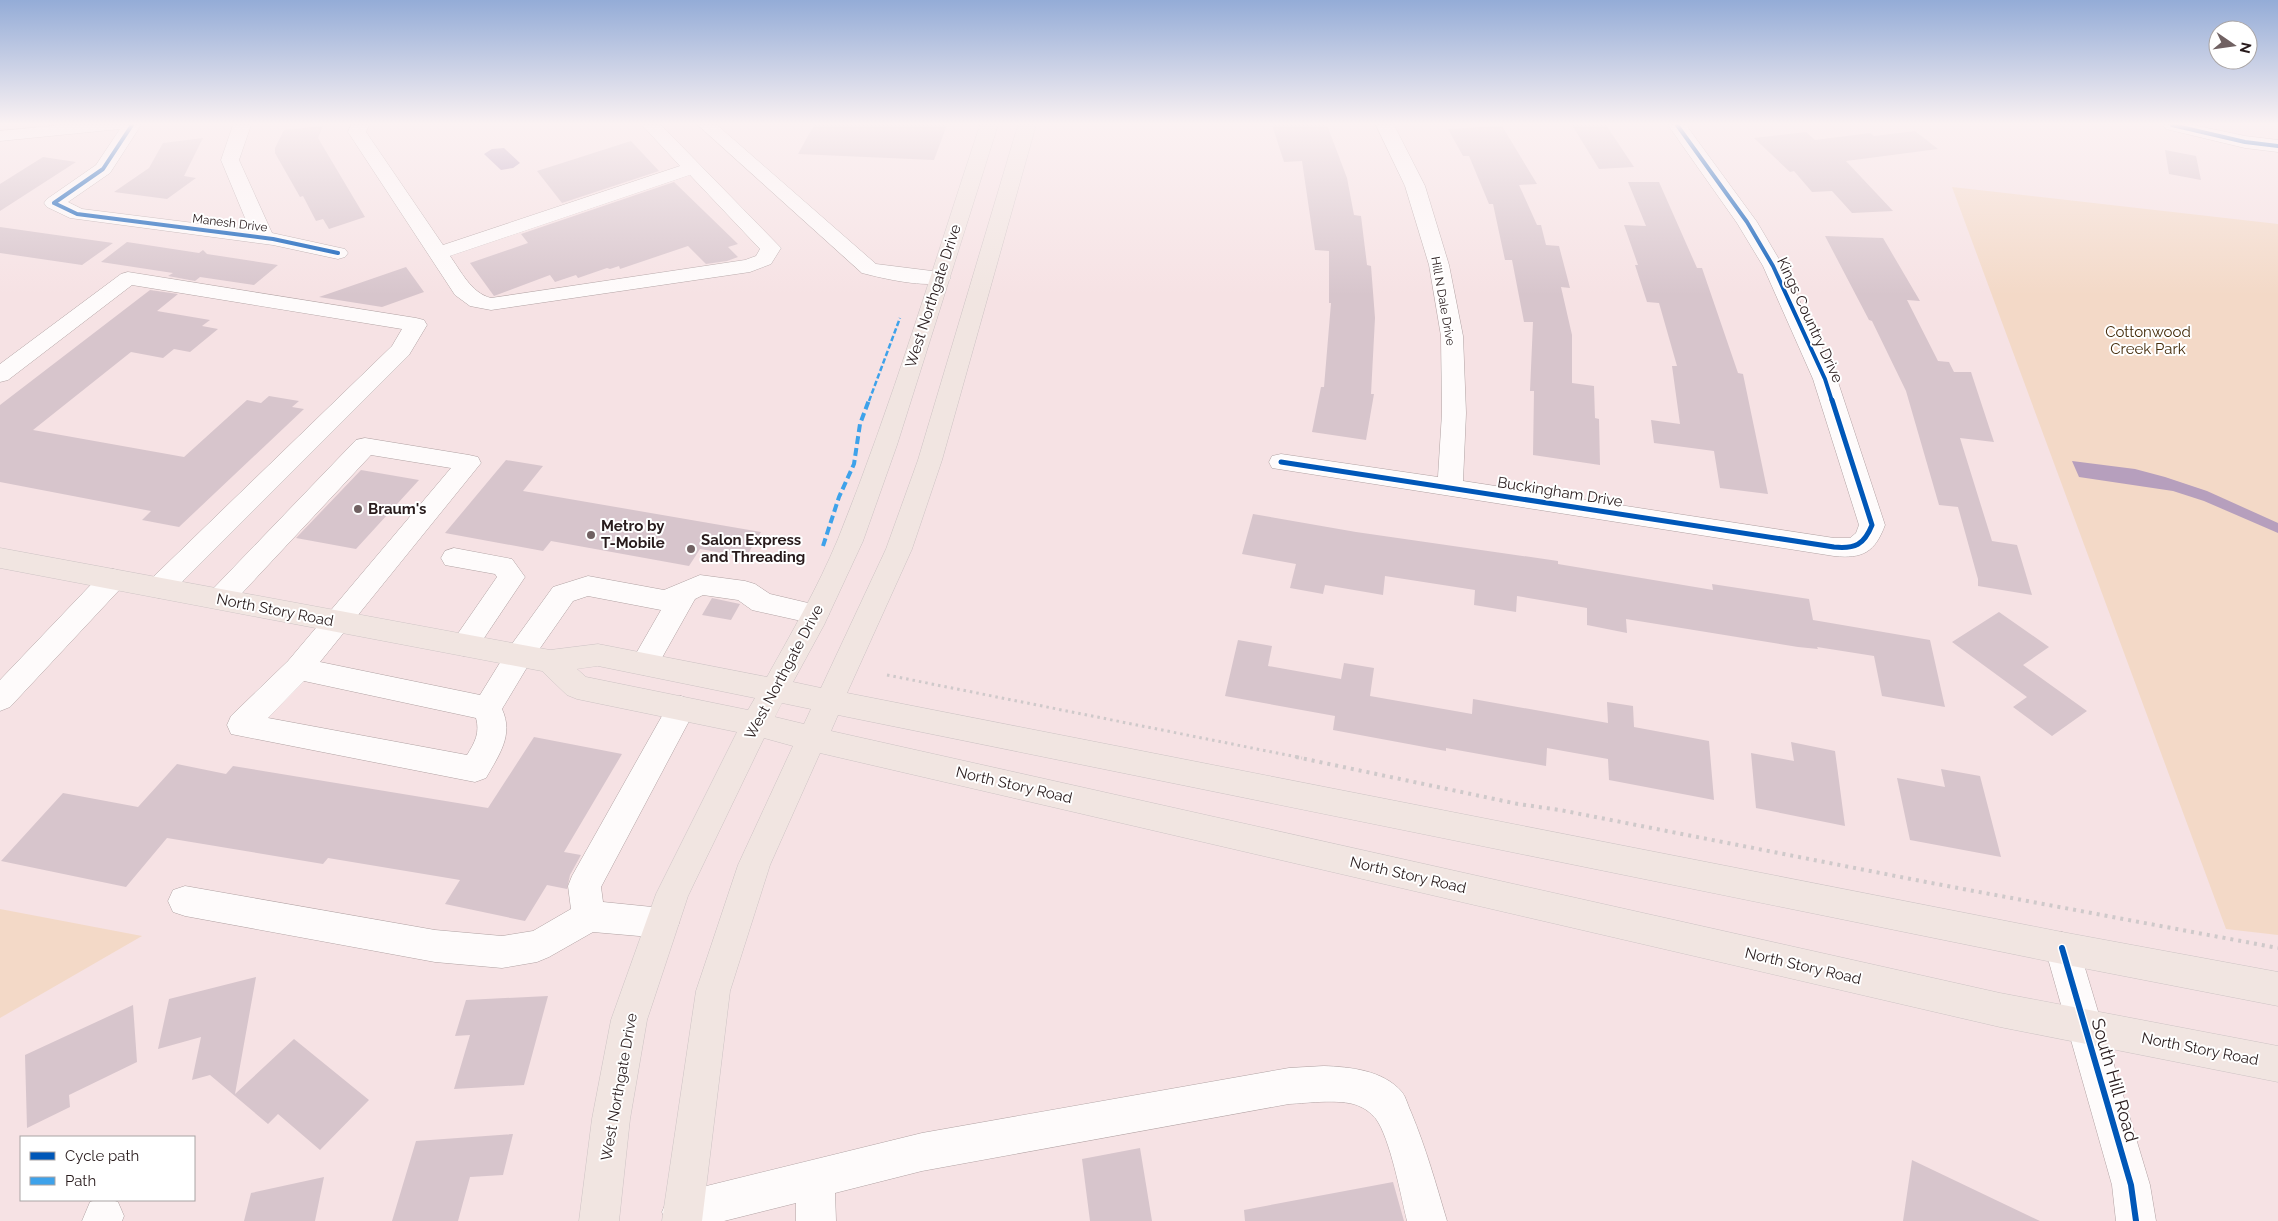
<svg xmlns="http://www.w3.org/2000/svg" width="2278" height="1221" font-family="Raleway,sans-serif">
  <rect width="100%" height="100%" fill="#f6e2e4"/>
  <path fill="#f3d9c7" d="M1952 187 2278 224V935L2226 929Z
    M0 909 142 936 0 1018Z"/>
  <path fill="#b69fbd" d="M504 148 520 163 513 168 501 170 484 154 492 149Z
    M2072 461 2135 469 2165 477 2207 491 2278 523V533L2204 501 2173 491 2079 477Z"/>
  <path fill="#d7c5cc" d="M814 125H947L934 160 798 154Z
    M1272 125H1327L1347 178 1354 215 1361 216 1367 265 1371 266 1375 318 1371 394H1374L1366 440 1312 432 1321 387H1324L1331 303H1329V251L1315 250 1302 161 1284 162Z
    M1572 125H1606L1634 167 1599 169Z
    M323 126 318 138 365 217 329 229 323 219 316 221 303 196 300 197 275 153V148L284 130Z
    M1502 126 1537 184 1519 185 1537 225H1541L1546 245 1559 246 1570 288 1561 287 1572 335V383L1594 386 1595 418 1599 419 1600 465 1533 455 1534 391H1530L1533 322H1524L1512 260H1505L1493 204H1489L1469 156H1463L1448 129Z
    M1915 131 1938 149 1846 161 1893 211 1852 213 1832 191 1812 192 1794 171 1790 172 1754 138 1806 132 1815 140 1870 133 1874 136Z
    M203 138 184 176 196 178 167 199 114 192 149 168 163 143Z
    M631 141 659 171 562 203 537 171Z
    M2165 150 2196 156 2201 180 2169 174Z
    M43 157 76 162 0 211V184Z
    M674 182 738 244 728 247 738 257 727 261 706 264 688 246 620 269 619 266 610 269 607 268 578 278 576 275 555 282 550 275 494 296 470 263 528 243 521 234Z
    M1628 182H1659L1697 268H1702L1738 373 1743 374 1768 494 1720 488 1714 451 1654 443 1651 420 1680 424 1672 366H1677L1659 303 1647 302 1635 265H1638L1624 225 1646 226Z
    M0 227 42 233 113 243 82 265 0 253Z
    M1825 236 1883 238 1920 301 1907 300 1938 361 1949 362 1954 372H1971L1994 442 1960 438 1992 541 2017 545 2032 595 1978 586V579L1958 507 1939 505 1906 391 1872 321 1869 320Z
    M127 242 199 253 203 250 207 254 278 265 254 285 200 277 195 281 168 276 173 273 101 262Z
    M406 267 424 292 382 307 319 297Z
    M150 290 178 294 157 311 210 320 202 326 218 329 190 352 174 349 163 358 131 352 33 430 184 457 247 400 261 403 269 396 299 401 292 407 304 409 179 527 142 520 151 511 0 482V405Z
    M506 460 543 466 523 491 761 532 746 557 700 549 689 566 551 541 543 551 445 533Z
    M361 470 419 480 356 549 296 538Z
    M1253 514 1356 532 1558 561V564L1713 590 1712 584 1809 599 1813 620 1930 640 1945 707 1882 696 1874 656 1817 647 1818 649 1798 647 1626 619 1627 633 1587 625V608L1517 596 1516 612 1474 605 1475 590 1385 576 1383 595 1325 585 1323 594 1290 588 1296 564 1242 554Z
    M712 598 740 604 731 620 702 615Z
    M1999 612 2049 647 2023 665 2087 711 2052 736 2013 707 2027 697 1952 642Z
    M1238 640 1272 646 1268 666 1341 679 1344 663 1374 668 1370 696 1472 714 1473 699 1608 723 1607 702 1633 706 1634 727 1709 741 1714 800 1609 780 1608 759 1547 748 1546 766 1446 748V751L1333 730 1335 716 1225 696Z
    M534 737 622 754 564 852 581 855 570 875 567 889 547 885 525 921 445 904 460 880 328 858 323 864 167 838 126 887 1 861 63 793 138 807 177 764 226 774 233 766 488 808Z
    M1791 742 1835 751 1845 826 1756 808 1751 753 1794 761Z
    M1941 769 1980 776 2001 857 1910 840 1897 778 1945 787Z
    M256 977 235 1094 294 1039 369 1100 320 1150 278 1114 268 1124 210 1075 192 1080 201 1037 158 1049 169 999Z
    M548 996 524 1085 454 1089 470 1035 455 1036 466 1000Z
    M133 1005 137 1062 69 1095 70 1107 27 1128 25 1055Z
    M513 1134 503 1175 470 1177 458 1221H392L416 1141Z
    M1140 1148 1152 1221H1090L1082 1159Z
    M1912 1160 2040 1221H1903Z
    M324 1177 315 1221H244L251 1193Z
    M1393 1182 1404 1221H1245L1244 1210Z"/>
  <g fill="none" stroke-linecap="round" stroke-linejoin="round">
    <g stroke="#b1a2a3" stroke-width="1">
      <path id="minor" d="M62 125H141L110 173 68 202 82 209 250 230 221 160 233 125H251L239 160 272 233 345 249 348 253 345 257 338 259 273 245 70 218 47 207 44 203 47 199 96 165 120 129 0 141V131Z
        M351 125H369L366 132 443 245 680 166 642 125H661L781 248 771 264 750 272 491 310 470 306 455 295 348 132ZM690 175 760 249 756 256 745 260 491 298C471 293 461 271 450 256Z
        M698 125H717L876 264 940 272 947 274 951 278 947 282C925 288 885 279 862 273Z
        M1376 125H1394L1425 186 1449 265 1463 336 1466 413 1463 481 1834 538H1850L1856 533 1859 525 1813 379 1763 266 1737 223 1668 125H1686L1757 222 1783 266 1837 379 1885 525C1875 552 1863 559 1834 556L1272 468 1269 462 1272 456 1281 454 1438 477 1442 413 1441 336 1429 265 1405 186Z
        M2163 125H2193L2245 136 2278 140V152L2245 148 2166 129Z
        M128 272 416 318 424 320 427 325 409 355 169 595 159 598 149 595 145 588 149 581 392 346 402 329 132 285 8 380 0 382V364L121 274Z
        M365 438 469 455 478 457 481 463 320 662 480 695 509 648 553 587 588 576 664 590 700 575 745 581 755 584 770 594 825 607 829 614 825 621 815 624 752 610 738 600 703 595 695 599 654 672 644 675 634 672 630 664 661 610 588 596 573 601 529 664 502 709C514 735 499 755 486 778L475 782 231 734 227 725 231 716 288 661 451 468 371 455 230 606 220 609 210 606 206 599 210 592 356 440ZM304 681 476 718C480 733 475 742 467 755L268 718Z
        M454 548 512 559 525 577 474 653 464 656 454 653 450 645 497 577 495 574 445 565 441 558 445 551Z
        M113 569 123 572 126 579 123 586 10 707 0 711V680L103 572Z
        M681 696 691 700 696 708 601 887 603 902 662 908 674 912 679 923 674 934 662 938 593 932 549 957 537 962 502 968 435 962 185 916 173 912 168 901 173 890 185 886 435 930 502 936 533 931 571 909 568 886 572 876 671 700Z
        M2062 932 2074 937 2079 948 2150 1185 2156 1221H2116L2112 1185 2045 948 2050 937Z
        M1324 1066C1350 1067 1383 1070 1402 1092 1406 1097 1408 1106 1411 1112 1426 1148 1436 1184 1447 1221H1407C1401 1196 1390 1138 1376 1119 1373 1115 1366 1109 1361 1107 1345 1098 1308 1103 1289 1104L922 1171 835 1193 836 1221H796V1203L724 1221H666L662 1212 668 1198 682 1192 922 1133 1289 1068Z
        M96 1200H112L118 1202 124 1216 122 1221H82L90 1202Z"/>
    </g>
    <g stroke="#cdc3c4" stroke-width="1">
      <path id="major" d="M980 125H998L897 445 863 541 824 625 793 682 821 688 886 549 918 460 1018 125H1036L942 460 912 549 847 693 2062 932 2278 972V1006L2062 964 838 715 831 731 2000 993 2278 1046V1082L2000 1027 820 753 770 865 730 991 702 1221H662L696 991 738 865 793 746 764 738 688 896 647 1020 630 1119 619 1221H579L592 1119 611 1020 656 894 737 732 577 699 567 695 542 671 0 568V548L550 650 598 644 767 677C792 632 818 587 838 539 892 405 934 263 980 125ZM598 666 755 698 748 710 586 677 577 669ZM782 703 811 709 804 724 775 717Z"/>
    </g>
    <path stroke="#cfc9ca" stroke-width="3" stroke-dasharray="2.5 4" stroke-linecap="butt" d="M887 675 1302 758"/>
    <path stroke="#cfc9ca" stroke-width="4" stroke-dasharray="3 5" stroke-linecap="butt" d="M1296 757 1518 804 1560 810 1926 882 2278 948"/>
    <use href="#minor" fill="#fefbfb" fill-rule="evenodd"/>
    <use href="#major" fill="#f1e5e1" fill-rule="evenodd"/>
    <path stroke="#3ea2ea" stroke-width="2.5" stroke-dasharray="5.5 2.5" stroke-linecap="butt" d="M869 401 900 318"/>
    <path stroke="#3ea2ea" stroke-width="4" stroke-dasharray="8 4" stroke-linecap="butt" d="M823 546 839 497 854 464 860 424 869 400"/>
    <g stroke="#fff" stroke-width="6">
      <path id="cycleway-far2" d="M132 125 103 169 54 203 77 214 273 239 338 253
        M1677 125 1747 222 1773 266 1825 379 1832 401
        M2172 125 2245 142 2278 146"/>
    </g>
    <g stroke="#fff" stroke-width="8">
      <path id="cycleway-far1" d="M1281 462 1834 547C1855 549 1864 545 1872 525L1832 400"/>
    </g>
    <g stroke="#fff" stroke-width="9">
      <path id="cycleway" d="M2062 948 2131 1185 2136 1221"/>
    </g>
    <use href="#cycleway-far2" stroke="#0057b8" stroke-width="4"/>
    <use href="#cycleway-far1" stroke="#0057b8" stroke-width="5"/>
    <use href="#cycleway" stroke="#0057b8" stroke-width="6"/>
  </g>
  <linearGradient id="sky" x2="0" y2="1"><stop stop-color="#94acd7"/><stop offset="0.42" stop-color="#fbf2f3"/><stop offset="1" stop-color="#fbf2f3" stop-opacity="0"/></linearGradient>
  <rect width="2278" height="295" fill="url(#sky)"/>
  <g fill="#706162" stroke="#fff" stroke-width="2">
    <circle cx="358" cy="509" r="5"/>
    <circle cx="591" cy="535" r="5"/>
    <circle cx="691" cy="549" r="5"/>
  </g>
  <g text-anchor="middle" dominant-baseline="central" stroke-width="4" stroke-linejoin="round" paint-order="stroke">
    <g font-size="12" fill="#281b1c" stroke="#fff">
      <text transform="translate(230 223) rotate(7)">Manesh Drive</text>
      <text transform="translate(1443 301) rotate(80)">Hill N Dale Drive</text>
    </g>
    <g font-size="15" fill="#281b1c" stroke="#fff">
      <text transform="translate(933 296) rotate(-72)">West Northgate Drive</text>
      <text transform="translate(1810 320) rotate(65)">Kings Country Drive</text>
      <text transform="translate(1560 492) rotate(9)">Buckingham Drive</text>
      <text transform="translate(275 610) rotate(11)">North Story Road</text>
      <text transform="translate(784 672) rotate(-62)">West Northgate Drive</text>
      <text transform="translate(1014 785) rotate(13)">North Story Road</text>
      <text transform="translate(1408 875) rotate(13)">North Story Road</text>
      <text transform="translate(1803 966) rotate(13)">North Story Road</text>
      <text transform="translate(2200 1049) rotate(11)">North Story Road</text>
      <text transform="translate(619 1087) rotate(-80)">West Northgate Drive</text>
    </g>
    <g font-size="15" fill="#442c0b" stroke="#fff">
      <text x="2148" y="332">Cottonwood<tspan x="2148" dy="17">Creek Park</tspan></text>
    </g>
    <g font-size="15" font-weight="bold" fill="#281b1c" stroke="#fff" text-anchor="start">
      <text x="368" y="509">Braum's</text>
      <text x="601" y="526">Metro by<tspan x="601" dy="17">T-Mobile</tspan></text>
      <text x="701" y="540">Salon Express<tspan x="701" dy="17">and Threading</tspan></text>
    </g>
    <g font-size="18" fill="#281b1c" stroke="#fff">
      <text transform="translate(2115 1080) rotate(74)">South Hill Road</text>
    </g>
  </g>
  <rect x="20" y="1136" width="175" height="65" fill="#ffffff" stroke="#a9a4a4"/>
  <rect x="30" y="1152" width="25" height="8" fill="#0057b8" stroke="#a9a4a4"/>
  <text x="65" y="1161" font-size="15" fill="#281b1c">Cycle path</text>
  <rect x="30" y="1177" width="25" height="8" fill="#3ea2ea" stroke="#a9a4a4"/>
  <text x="65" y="1186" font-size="15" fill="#281b1c">Path</text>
  <g transform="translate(2233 45) rotate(103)"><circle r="24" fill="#ffffff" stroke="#a9a4a4"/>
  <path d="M0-4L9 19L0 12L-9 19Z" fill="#706162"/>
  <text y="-8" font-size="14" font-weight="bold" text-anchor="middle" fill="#281b1c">N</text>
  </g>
</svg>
